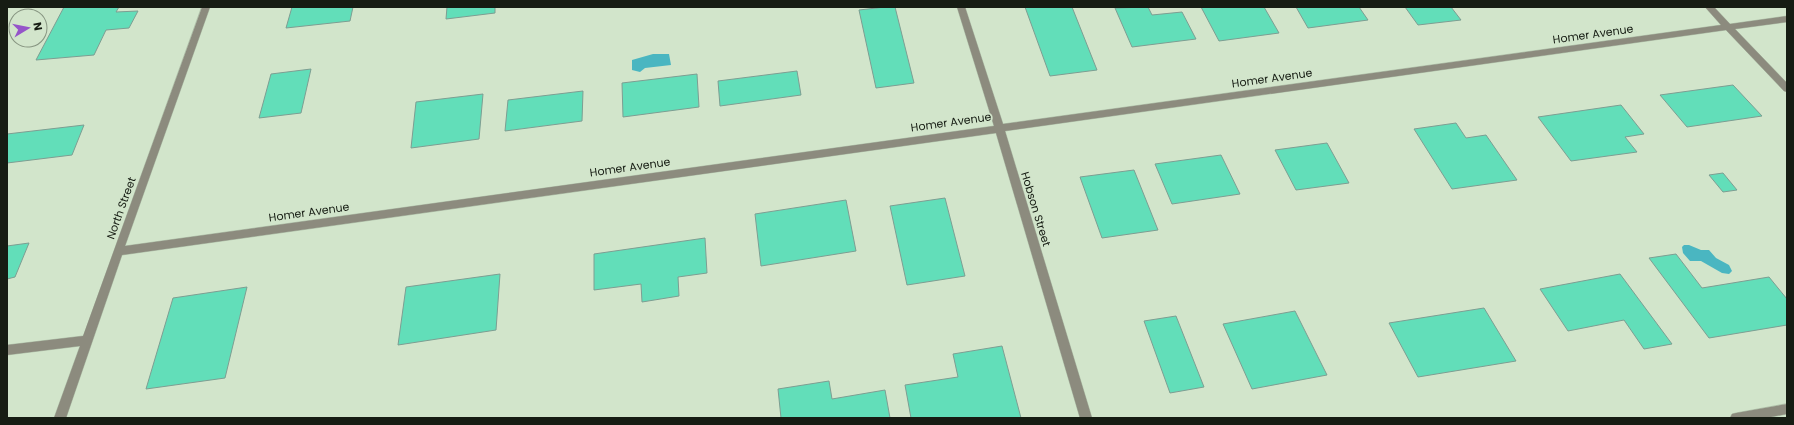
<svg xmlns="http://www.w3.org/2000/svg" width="1794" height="425" font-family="Poppins,sans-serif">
  <rect width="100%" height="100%" fill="#d2e5cb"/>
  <path fill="#4ab6c1" d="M653 54H669L671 65 645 68 640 72 632 70V60Z
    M1684 245H1689L1701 250H1709L1716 258 1729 265 1732 271 1729 274 1722 273 1701 261H1690L1683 253 1682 247Z"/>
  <path fill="#62deb9" stroke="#7d9e92" d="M64 7H119L116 12 138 11 129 28 106 30 94 55 36 60Z
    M292 7H353L350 21 286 28Z
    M447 7H495V13L446 19Z
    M885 7H895L914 83 876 88 859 10Z
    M1025 7H1072L1097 70 1050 76Z
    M1148 7 1152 15 1182 12 1196 39 1132 47 1115 8Z
    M1201 7H1264L1279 33 1219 41Z
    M1296 7H1359L1368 20 1308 28Z
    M1405 7H1451L1461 20 1418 25Z
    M311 69 301 113 259 118 271 74Z
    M797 71 801 95 720 106 718 81Z
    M697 74 699 107 623 117 622 83Z
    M1733 85 1762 116 1687 127 1660 95Z
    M583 91 582 121 505 131 508 100Z
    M483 94 479 139 411 148 416 102Z
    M1621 105 1644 134 1625 137 1637 152 1571 161 1538 117Z
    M1456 123 1466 138 1486 135 1517 180 1452 189 1414 129Z
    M84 125 72 155 7 163V134Z
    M1327 143 1349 183 1296 190 1275 150Z
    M1221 155 1240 194 1172 204 1155 164Z
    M1134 170 1158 230 1102 238 1080 177Z
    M1723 173 1737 190 1723 192 1709 175Z
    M945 198 965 276 907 285 890 206Z
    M846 200 856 251 761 266 755 214Z
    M705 238 707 273 678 277 679 296 642 302 641 284 594 290V254Z
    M29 243 15 277 7 279V246Z
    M1676 254 1702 288 1769 277 1787 299V325L1709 338 1649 258Z
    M500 274 496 330 398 345 406 287Z
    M1620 274 1672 344 1644 349 1624 320 1568 331 1540 289Z
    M247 287 225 378 146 389 173 298Z
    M1484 308 1516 361 1418 377 1389 323Z
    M1295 311 1327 375 1252 389 1223 324Z
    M1176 316 1204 387 1170 393 1144 321Z
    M1002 346 1021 418H911L905 385 958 377 953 354Z
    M829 381 832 399 885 390 890 418H781L778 389Z"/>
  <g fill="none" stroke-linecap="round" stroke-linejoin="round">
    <g stroke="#b0c1aa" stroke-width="1">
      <path id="minor" d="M202 7H210L125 246 994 126 957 7H965L1003 124 1721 25 1705 7H1714L1730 24 1787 16V22L1735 29 1787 83V92L1784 91 1726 30 1005 131 1092 418H1080L996 133 122 255 66 418H54L80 346 7 355V345L83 336Z
        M1787 404V414L1766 418H1730L1732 414 1736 413Z"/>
    </g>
    <use href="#minor" fill="#8c8b7e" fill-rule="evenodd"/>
  </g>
  <g text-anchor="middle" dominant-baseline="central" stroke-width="3.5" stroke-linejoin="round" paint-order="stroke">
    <g font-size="11" fill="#161c13" stroke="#d2e5cb">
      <text transform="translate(1593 34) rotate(-8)">Homer Avenue</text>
      <text transform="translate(1272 78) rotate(-8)">Homer Avenue</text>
      <text transform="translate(951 122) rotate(-8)">Homer Avenue</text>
      <text transform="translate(630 167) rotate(-8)">Homer Avenue</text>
      <text transform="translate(121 208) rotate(-70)">North Street</text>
      <text transform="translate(1036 209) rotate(73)">Hobson Street</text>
      <text transform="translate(309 212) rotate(-8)">Homer Avenue</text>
    </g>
  </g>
  <rect width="1794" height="425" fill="none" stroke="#161c13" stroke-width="16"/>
  <g transform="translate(28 28) rotate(80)"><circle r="19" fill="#d2e5cb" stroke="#879581"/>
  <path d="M0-3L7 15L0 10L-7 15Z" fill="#9554c9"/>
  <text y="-6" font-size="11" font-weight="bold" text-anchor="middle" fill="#161c13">N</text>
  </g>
</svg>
